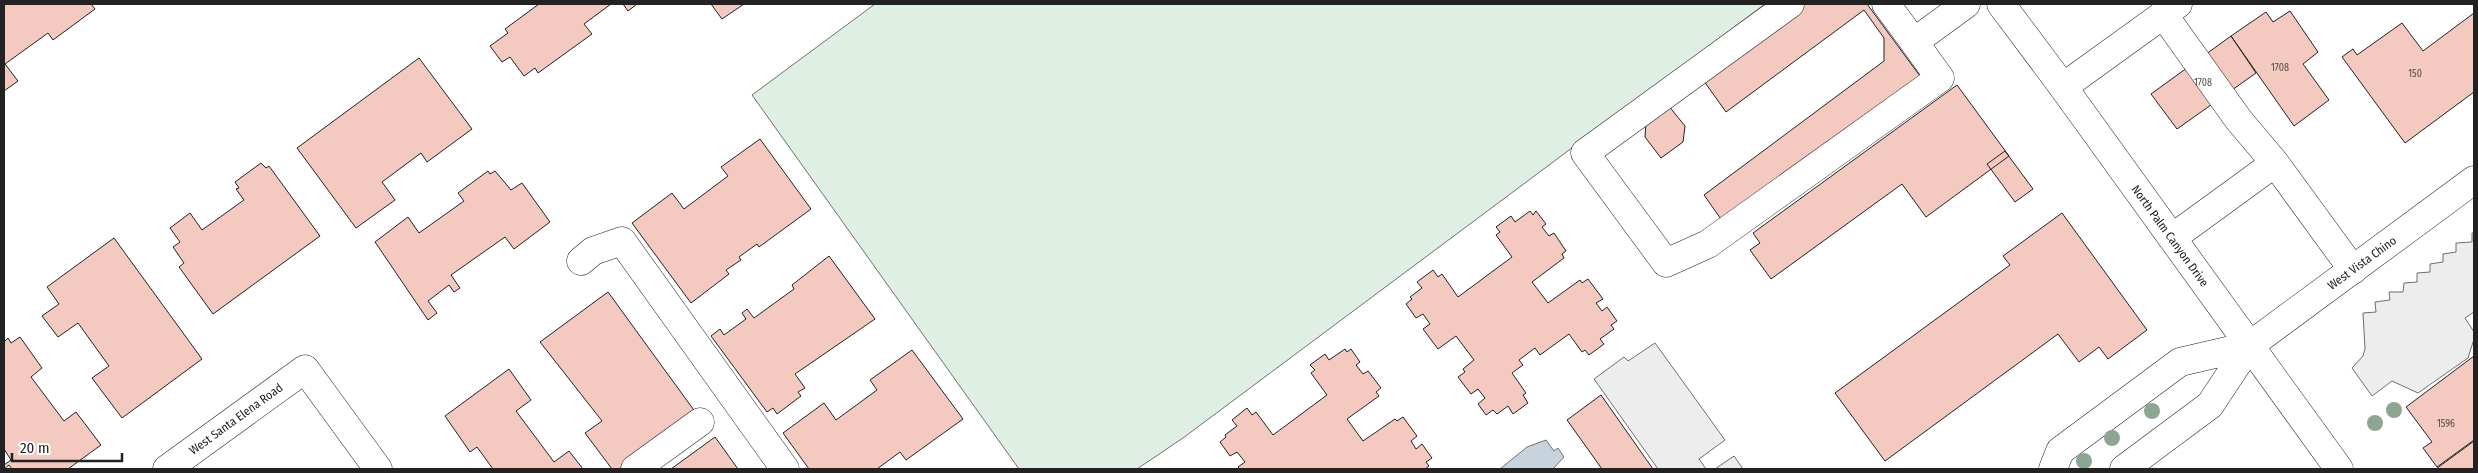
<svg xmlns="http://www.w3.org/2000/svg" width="2478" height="473" font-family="'Fira Sans Condensed',sans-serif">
  <rect width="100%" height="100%" fill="#fff"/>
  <path fill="#e0efe3" stroke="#6f6f6f" d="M875 4H1765L1183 438 1137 469H1019L752 95Z"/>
  <path fill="#ededed" stroke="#6f6f6f" d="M2472 233H2474V312L2465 318 2474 332V339L2468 358 2418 393 2392 381 2372 396 2352 368 2363 356 2365 349 2363 313 2376 312 2375 302 2390 300 2389 292H2403L2404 283 2417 282V273L2430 272V264L2443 262V254L2456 252V243L2472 242Z
    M1655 343 1725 440 1699 459 1706 469H1658L1594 379 1624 357 1628 361Z
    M1734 456 1743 469H1715Z"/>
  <path fill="#c7d3dd" stroke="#6f6f6f" d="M1546 440 1554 451 1558 448 1564 457 1553 469H1500L1527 447Z"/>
  <path fill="#f3c9c0" stroke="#222" d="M4 4H91L95 9 53 40 48 33 5 64 18 81 4 91Z
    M539 4H611L584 24 592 34 538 73 535 68 524 76 510 57 502 62 490 46 508 33 505 29Z
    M623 4H637L628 11Z
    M711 4H744L722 19Z
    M1801 4H1867L1920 76 1723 222 1704 195 1884 61V38L1864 10 1726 112 1701 77Z
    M2290 11 2318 52 2303 64 2329 100 2294 126 2231 36 2266 12 2273 22Z
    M2474 13V92L2405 143 2342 57 2353 49 2357 55 2402 23 2423 51Z
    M2231 36 2256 73 2177 129 2151 94Z
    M419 58 472 129 427 162 421 153 382 182 395 200 356 228 297 148Z
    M1957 85 2009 156 1926 217 1902 184 1771 279 1750 250 1760 243 1753 233Z
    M1668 105 1685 126 1683 142 1661 158 1645 137 1646 122Z
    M760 139 811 209 759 247 757 244 739 257 741 260 726 270 729 274 691 303 632 223 672 193 684 209 728 176 721 167Z
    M2005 151 2033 189 2015 202 1987 164Z
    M261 163 266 168 269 166 320 236 213 314 179 267 184 263 173 247 180 242 170 228 190 213 202 230 244 200 236 189 239 188 235 182Z
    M488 171 490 174 495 171 511 190 522 183 550 222 514 249 505 237 451 275 460 288 454 292 449 285 428 301 437 313 428 320 375 242 408 217 419 233 464 201 458 193Z
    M1530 211 1533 215 1536 211 1546 224 1542 227 1549 236 1554 233 1566 251 1562 254 1564 258 1532 282 1548 303 1580 280 1582 283 1588 279 1603 299 1596 303 1602 311 1607 307 1617 321 1611 325 1614 329 1600 339 1604 344 1589 355 1585 350 1582 352 1569 334 1540 355 1535 348 1519 360 1523 365 1512 373 1526 393 1523 395 1528 403 1513 414 1508 406 1497 414 1493 410 1486 415 1478 404 1485 398 1478 389 1471 394 1458 377 1465 372 1463 369 1474 360 1456 336 1438 349 1423 329 1430 324 1423 314 1416 318 1406 304 1412 299 1410 297 1422 288 1417 282 1433 270 1438 277 1442 274 1458 297 1512 257 1496 235 1500 232 1496 227 1511 216 1515 222Z
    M2062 213 2147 330 2108 359 2099 347 2079 362 2058 334 1885 461 1835 393 2010 265 2003 256Z
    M114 238 202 359 122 418 92 378 109 366 78 323 58 337 42 316 59 304 47 287Z
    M829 256 875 319 795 374 805 388 798 392 801 396 777 414 773 408 767 412 711 336 720 329 724 335 746 319 742 313 747 309 754 318 794 289 792 285Z
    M608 292 696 413 619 469H612L585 433 602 421 540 342Z
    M20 337 42 368 31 377 64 421 76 412 101 445 68 469H12L9 465 4 469V465L11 460 4 449V342L8 338 11 343Z
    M1345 349 1347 352 1351 349 1360 362 1356 365 1363 374 1368 371 1381 388 1376 392 1379 396 1347 419 1363 441 1395 419 1397 421 1403 417 1417 436 1411 441 1416 449 1422 444 1432 458 1426 462 1429 466 1425 469H1240L1238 467 1245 462 1237 452 1230 456 1220 442 1226 437 1225 435 1237 426 1232 420 1247 408 1252 415 1256 412 1273 435 1327 395 1311 373 1315 370 1310 365 1325 354 1329 360Z
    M912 350 963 419 906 460 900 452 877 469H809L783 433 824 403 836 420 877 390 870 380Z
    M2474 356V440L2437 467 2423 448 2432 442 2406 407Z
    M509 369 531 400 516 411 554 462 569 451 583 469H493L477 447 470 452 445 416Z
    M1601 395 1653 469H1602L1567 420Z
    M715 437 738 469H671Z
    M2474 441V469H2436Z"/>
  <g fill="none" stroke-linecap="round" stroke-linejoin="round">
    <g stroke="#222" stroke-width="29">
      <path id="minor" d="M1790 4 1585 153 1666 263 1708 244 1940 78 1914 42
        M1886 4 1914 42 1966 4
        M2163 14 2238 119 2275 163 2353 270
        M2063 87 2178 4
        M2172 238 2275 163
        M581 261 593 251 622 241 785 469
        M167 469 305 369 378 469
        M635 469 700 422
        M2053 469 2060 451 2180 362 2249 346
        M2124 469 2210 405 2249 346"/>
    </g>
    <g stroke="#222" stroke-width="29">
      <path id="major" d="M2001 4 2063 87 2339 469
        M2249 346 2474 180"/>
    </g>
    <use href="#minor" stroke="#fff" stroke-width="28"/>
    <use href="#major" stroke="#fff" stroke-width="28"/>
  </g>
  <g fill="#8da692">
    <circle cx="2394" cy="410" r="8"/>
    <circle cx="2152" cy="411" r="8"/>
    <circle cx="2375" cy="423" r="8"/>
    <circle cx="2112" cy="438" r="8"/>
    <circle cx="2084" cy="461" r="8"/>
  </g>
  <g text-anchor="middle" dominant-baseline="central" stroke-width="4" stroke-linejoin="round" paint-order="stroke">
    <g font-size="10" fill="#564c4a">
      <text x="2280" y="68">1708</text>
      <text x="2415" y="74">150</text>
      <text x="2203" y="83">1708</text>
      <text x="2446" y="424">1596</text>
    </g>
    <g font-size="12" fill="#222" stroke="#fff">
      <text transform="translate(2170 236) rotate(54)">North Palm Canyon Drive</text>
      <text transform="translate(2362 263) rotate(-36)">West Vista Chino</text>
      <text transform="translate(236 419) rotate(-36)">West Santa Elena Road</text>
    </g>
  </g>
  <rect width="2478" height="473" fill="none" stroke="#222222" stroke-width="10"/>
  <path d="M12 453v8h110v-8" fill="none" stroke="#222222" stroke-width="2.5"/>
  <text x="20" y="453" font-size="15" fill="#222222" stroke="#ffffff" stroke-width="4" paint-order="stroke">20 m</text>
</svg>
